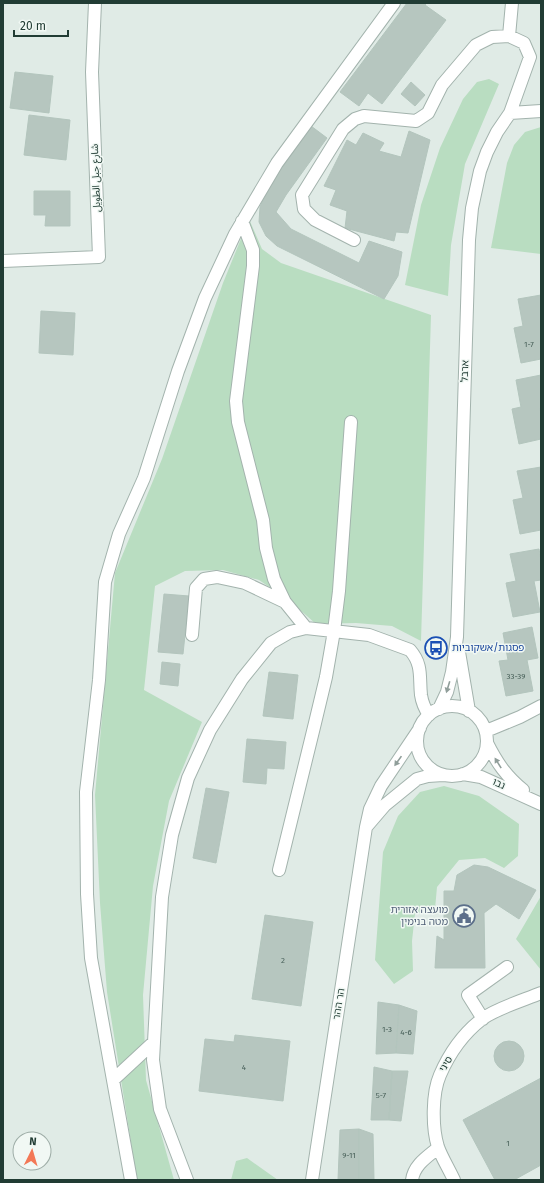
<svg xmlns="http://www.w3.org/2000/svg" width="544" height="1183" font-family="'Fira Sans','Noto Sans Arabic','Noto Sans Hebrew',sans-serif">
  <rect width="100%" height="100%" fill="#e0ebe6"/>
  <path fill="#b9ddc1" d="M489 79 499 84 465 164 451 245 448 296 405 285 421 205 440 148 463 99 477 82Z
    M541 127V254L491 248 507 163 514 145 525 132Z
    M249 219 262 249 281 263 431 315 421 641 392 626 356 623 316 624 290 601 259 580 223 570 185 571 155 586 144 690 202 722 169 801 153 886 143 995 146 1080 174 1180H137L107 992 100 903 95 795 115 573 162 459 223 283Z
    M444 786 479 796 519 824 518 856 504 868 485 858 459 860 437 887 435 909 415 914 412 941 413 971 394 984 375 960 383 852 398 816 420 792Z
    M541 896V970L516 939Z
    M247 1158 278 1180H231L236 1161Z"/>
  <path fill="#b6c6bf" stroke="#b3c5bd" d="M407 3H427L425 5 446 20 382 104 368 93 359 106 340 92Z
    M15 72 53 76 49 113 10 108Z
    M411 82 425 95 415 106 401 94Z
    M29 115 70 120 66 160 24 155Z
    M311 126 327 138 286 195 276 212 291 229 359 263 369 241 402 252 398 276 384 299 277 246 266 236 259 222 260 207 270 185Z
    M409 131 430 140 408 233 396 232 394 241 345 228 347 211 330 205 336 190 324 186 347 140 356 145 363 133 384 143 379 151 401 157Z
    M34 191H70V226H45L46 215H34Z
    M541 295V359L521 363 514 328 523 326 518 299Z
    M41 311 75 313 73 355 39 353Z
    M541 375V407L540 408 541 414V439L519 444 512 409 521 407 516 380Z
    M541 467V530L520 534 513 500 523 498 517 471Z
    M539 549 541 560V580L534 581 540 612 513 617 506 583 516 581 510 554Z
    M164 594 189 596 183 654 158 652Z
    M532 627 538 658 527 660 533 691 506 696 499 661 508 660 503 633Z
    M162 662 180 664 178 686 160 684Z
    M269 672 298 675 293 719 263 716Z
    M247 739 286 742 284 769 267 768 266 784 243 782Z
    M206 788 229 792 216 863 193 858Z
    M474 865 488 867 536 890 519 919 496 904 484 913 485 968H435L437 936 444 940V891H454L457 875Z
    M265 915 313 922 301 1006 252 999Z
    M378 1002 399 1005 396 1053 376 1054Z
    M399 1005 417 1011 413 1054 396 1053Z
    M235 1035 290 1041 283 1101 199 1091 205 1039 234 1042Z
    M494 1056a15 15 0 1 1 30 0a15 15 0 1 1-30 0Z
    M374 1067 392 1071 389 1120H371Z
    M392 1071H408L401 1121 389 1120Z
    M541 1078V1165L514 1180H495L463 1120Z
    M359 1129V1180H338L340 1130Z
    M359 1129 373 1134 374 1180H359Z"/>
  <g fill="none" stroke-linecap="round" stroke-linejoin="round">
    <g stroke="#a3b3ad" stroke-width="14">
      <path id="minor" d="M509 36 512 3
        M510 113 541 111
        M242 221 253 250V266L236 401 238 422 263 520 266 548 274 579 285 602
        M354 240 315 220 304 209 302 195 343 129 355 119 364 116 416 121 428 113 442 85 476 45 492 37 509 36 524 43 530 57 510 113 497 132 487 152 480 171 472 208 469 240 457 637 452 672 447 692 439 709
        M3 261 99 257 92 72 95 3
        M192 635 196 588 204 579 217 577 245 583 285 602 306 628
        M459 652 469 711
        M417 741a35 35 0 1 1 70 0a35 35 0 1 1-70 0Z
        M486 731 520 717 541 706
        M487 743C497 763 506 776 523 790
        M463 774 481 777 541 804
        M367 826 385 805 417 779 428 776 443 775
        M279 870 315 723 326 677 334 631 339 591 351 422
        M483 1019 468 995 507 967
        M113 1080 154 1042
        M131 1180 91 958 87 894 86 792 99 680 105 582 119 534 144 478 178 371 205 298 235 234 277 163 394 3
        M187 1180 160 1109 153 1060 154 1042 162 897 172 835 188 778 210 730 242 679 271 643 290 632 306 628 369 635 410 650C423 665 419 677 421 695 422 702 425 709 429 715
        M312 1180 366 827 370 809 381 786 420 728
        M412 1180C414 1165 427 1157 438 1148
        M454 1180C449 1169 442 1158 438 1147 432 1128 432 1093 440 1075 449 1054 464 1033 482 1019 497 1008 524 1000 541 993"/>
    </g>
    <use href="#minor" stroke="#fff" stroke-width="12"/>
  </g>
  <defs><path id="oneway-solid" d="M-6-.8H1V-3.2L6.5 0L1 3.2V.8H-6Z"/></defs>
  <g fill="#909e9a">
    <use href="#oneway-solid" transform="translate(448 687) rotate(107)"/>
    <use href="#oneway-solid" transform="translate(398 761) rotate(125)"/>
    <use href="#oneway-solid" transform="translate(498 763) rotate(-122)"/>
  </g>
  <defs>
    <g id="bus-ring" transform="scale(1.15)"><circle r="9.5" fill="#f1f8f4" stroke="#1a4fb4" stroke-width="1.5"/><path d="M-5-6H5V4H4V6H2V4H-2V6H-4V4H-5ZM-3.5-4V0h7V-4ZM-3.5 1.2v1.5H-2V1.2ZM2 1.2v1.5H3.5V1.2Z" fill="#1a4fb4"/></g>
    <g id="civic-ring" transform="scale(1.15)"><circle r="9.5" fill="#f1f8f4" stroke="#5c6f8a" stroke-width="1.5"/><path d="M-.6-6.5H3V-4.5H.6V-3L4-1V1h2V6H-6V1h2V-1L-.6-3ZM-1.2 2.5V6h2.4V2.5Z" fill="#5c6f8a"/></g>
  </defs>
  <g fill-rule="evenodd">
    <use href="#bus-ring" x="436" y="648"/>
    <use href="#civic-ring" x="464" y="916"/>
  </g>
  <g text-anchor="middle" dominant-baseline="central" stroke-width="3" stroke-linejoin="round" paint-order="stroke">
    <g font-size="8" fill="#465e57">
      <text x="529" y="344">1-7</text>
      <text x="516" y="676">33-39</text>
      <text x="283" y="960">2</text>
      <text x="387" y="1029">1-3</text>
      <text x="406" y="1032">4-6</text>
      <text x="244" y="1067">4</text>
      <text x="381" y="1095">5-7</text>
      <text x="508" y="1143">1</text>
      <text x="349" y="1155">9-11</text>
    </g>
    <g font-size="10" fill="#213c34" stroke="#f1f8f4">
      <text transform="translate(96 178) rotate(-92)">شارع جبل الطويل</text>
      <text transform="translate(465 371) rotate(-88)">ארבל</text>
      <text transform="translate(499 784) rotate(23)">נבו</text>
      <text transform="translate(339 1004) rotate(-81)">הר ההר</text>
      <text transform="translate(446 1064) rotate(-60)">סיני</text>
    </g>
    <g font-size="10" fill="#164399" stroke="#f1f8f4" text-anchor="start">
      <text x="452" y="648">פסגות/אשקוביות</text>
    </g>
    <g font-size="10" fill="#4e5e75" stroke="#f1f8f4" text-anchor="end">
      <text x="448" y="910">מועצה אזורית<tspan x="448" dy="12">מטה בנימין</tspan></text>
    </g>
  </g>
  <rect width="544" height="1183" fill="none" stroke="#213c34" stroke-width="8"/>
  <g transform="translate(32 1151) rotate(5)"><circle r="19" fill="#f1f8f4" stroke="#9eada7"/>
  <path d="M0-3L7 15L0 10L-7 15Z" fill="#f37856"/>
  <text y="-6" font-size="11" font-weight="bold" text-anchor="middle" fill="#213c34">N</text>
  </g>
  <path d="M14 30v6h54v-6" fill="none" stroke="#213c34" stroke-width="2"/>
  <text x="20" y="30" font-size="12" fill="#213c34" stroke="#f1f8f4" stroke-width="3" paint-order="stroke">20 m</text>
</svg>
